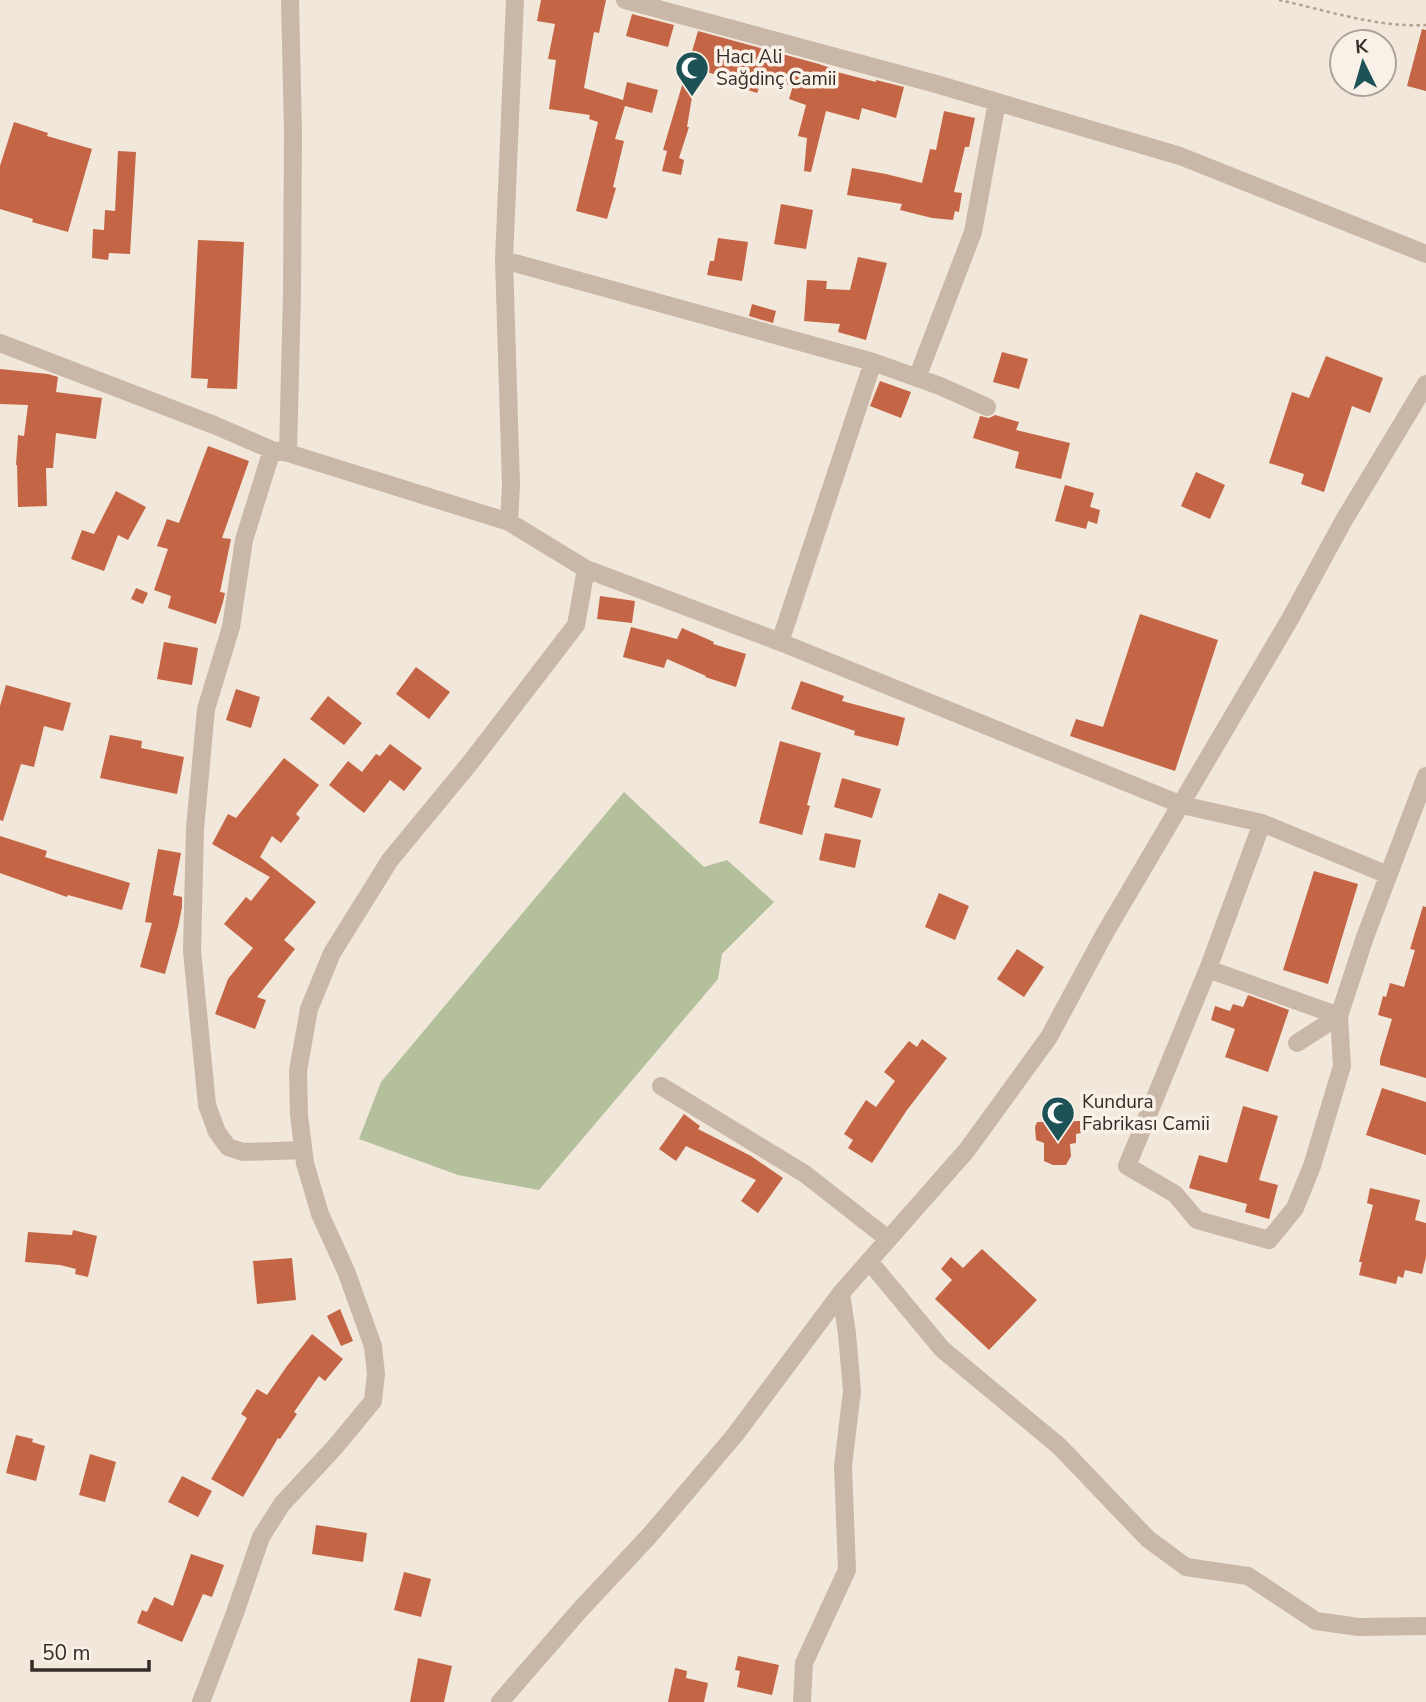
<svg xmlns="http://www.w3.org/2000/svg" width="1426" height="1702" font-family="'Nunito Sans',sans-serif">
  <rect width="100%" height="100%" fill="#f1e7da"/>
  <path fill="#b3c09b" d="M624 792 704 867 727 860 774 902 722 954 718 979 539 1190 458 1175 359 1139 381 1082Z"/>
  <path fill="#c46545" d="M541 0H606L599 33 594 32 584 88 623 100 627 82 658 90 652 113 625 106 615 139 624 141 613 187 616 188 607 219 576 211 598 122 589 119 590 115 549 109 556 60 548 59 555 24 537 21Z
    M632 14 674 25 668 47 626 36Z
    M1422 29 1426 30V91L1407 86Z
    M698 31 819 64 833 69V71L876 82V80L904 87 896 118 862 108 859 120 826 111 811 172 804 171 807 138 798 136 806 105 789 99 793 86 763 78 757 93 738 87 740 82 707 72 706 76 696 73 687 127H689L679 158 684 160 681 175 662 171 667 151 663 150Z
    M944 111 975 118 969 147H965L954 192 962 193 959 212 955 211 953 220 932 218 900 210 902 204 847 195 852 168 886 174 922 183 930 149 936 150Z
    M14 122 48 133 47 136 92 149 68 232 32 222 33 219 0 209V166Z
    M118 151 136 152 130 254 109 253 108 260 92 258 93 229 104 230 105 210 115 211Z
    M781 204 813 210 806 249 774 244Z
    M718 238 748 242 742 281 707 275 710 261H714Z
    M198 240 244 242 237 389 207 388 208 379 191 378Z
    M858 257 887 263 866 340 838 332 840 324 804 321 807 280 827 281 826 289 850 290Z
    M752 304 776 311 773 323 749 316Z
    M1002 352 1028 359 1019 389 993 382Z
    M1326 356 1383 378 1370 413 1352 406 1324 492 1301 484 1304 474 1269 463 1292 392 1309 398Z
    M0 369 48 374 58 377 56 392 102 398 96 439 56 433 53 468H46L47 506 18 507 17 465H16L18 435 24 436 28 405 0 404Z
    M880 381 911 392 901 418 870 406Z
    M995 415 1019 422 1016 430 1070 443 1061 479 1015 468 1019 452 973 438 980 416 989 418Z
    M208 446 249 461 222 538 231 539 220 592 225 593 223 602 216 624 168 608 171 596 154 590 168 549 157 546 167 519 179 523Z
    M1196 472 1225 485 1210 519 1181 506Z
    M1065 485 1094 493 1090 507 1100 510 1097 524 1088 521 1086 529 1055 521Z
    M116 491 146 507 128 540 118 535 104 571 71 559 82 530 94 534Z
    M136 588 148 593 143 604 131 599Z
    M600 596 635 601 632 623 597 619Z
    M1140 614 1218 640 1175 771 1070 736 1076 719 1103 727Z
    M631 627 677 639 682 628 714 642 713 644 746 654 736 687 705 677 706 676 667 659 664 668 623 657Z
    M164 642 198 648 192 685 157 679Z
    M416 667 450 692 429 719 396 694Z
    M801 681 844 696 842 701 905 718 898 746 854 735 855 731 791 709Z
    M6 685 71 703 63 731 44 726 34 767 21 764 3 821 0 820V706Z
    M236 689 260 697 251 728 226 720Z
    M328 696 362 723 344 745 310 719Z
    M110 735 142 741 141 748 184 757 177 794 100 778Z
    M780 741 821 753 807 805 810 806 802 835 759 823Z
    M390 744 422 768 404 791 390 780 364 813 329 785 348 761 362 772 376 754 380 756Z
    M284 758 319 785 296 814 300 818 281 843 272 836 260 857 316 902 284 940 295 949 257 997 266 1000 255 1029 215 1014 228 979 253 948 224 924 246 897 251 901 270 877 212 844 228 814 236 818Z
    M842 778 881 789 872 818 834 807Z
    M825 833 861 840 855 868 819 860Z
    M0 836 47 851 45 857 130 883 122 910 68 895 67 897 0 873Z
    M158 849 181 853 173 895 182 897V907L178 927 165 974 140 967 152 923 145 922Z
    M1314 871 1358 884 1328 984 1283 970Z
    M939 893 969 906 955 940 925 927Z
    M1423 906 1426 907V1078L1380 1065V1059L1392 1019 1378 1015 1383 996 1386 997 1390 983 1404 987 1415 950 1410 949Z
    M1017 949 1044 967 1024 997 997 979Z
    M1248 995 1289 1010 1268 1072 1225 1057 1235 1029 1211 1020 1215 1006 1230 1011 1233 1004 1243 1007Z
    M922 1039 947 1058 907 1110 872 1163 848 1148 853 1140 844 1134 866 1100 876 1107 895 1081 884 1072 909 1041 917 1047Z
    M1382 1088 1426 1102V1155L1366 1135Z
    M1243 1106 1278 1116 1259 1180 1278 1185 1269 1219 1245 1212 1247 1204 1189 1188 1199 1155 1227 1163Z
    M684 1114 700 1126 698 1129 751 1156 783 1178 758 1213 741 1201 756 1180 686 1146 676 1161 659 1149Z
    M1080 1121 1081 1133 1076 1134V1143L1070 1144 1071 1156 1066 1165H1053L1044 1161V1143L1036 1140 1035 1127 1037 1122Z
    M1370 1188 1420 1200 1415 1220 1426 1223V1257L1422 1274 1405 1270 1403 1278 1398 1276 1396 1284 1359 1275 1362 1262H1359L1373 1205 1367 1203Z
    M73 1230 97 1236 88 1277 75 1274 76 1269 60 1265 25 1262 28 1232 72 1235Z
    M982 1249 1037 1300 989 1350 935 1299 952 1280 941 1269 951 1257 963 1268Z
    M292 1258 296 1300 257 1304 253 1261Z
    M340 1309 353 1341 341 1346 327 1316Z
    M312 1334 343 1359 325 1381 319 1376 294 1412 297 1414 280 1439 278 1438 243 1497 211 1479 247 1418 241 1414 257 1389 267 1395 287 1366Z
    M16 1435 33 1439 32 1442 45 1446 36 1481 6 1473Z
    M90 1454 116 1462 105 1502 79 1495Z
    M182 1476 212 1491 198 1517 168 1502Z
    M316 1525 367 1533 363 1562 312 1554Z
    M191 1554 224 1565 212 1597 203 1594 182 1642 137 1623 142 1610 147 1612 154 1597 173 1606Z
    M404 1572 431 1579 421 1617 394 1610Z
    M738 1656 779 1665 772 1695 737 1687 740 1671 735 1670Z
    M418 1658 452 1666 444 1702H410Z
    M675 1668 687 1671 686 1678 708 1683 704 1702H668Z"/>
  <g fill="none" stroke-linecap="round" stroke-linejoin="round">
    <path stroke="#b5a191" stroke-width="2.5" stroke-dasharray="3.5 3.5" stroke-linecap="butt" d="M1279 0C1325 10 1379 28 1426 25"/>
    <path stroke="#c9b7a7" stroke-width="18" d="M625 0 936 84 1180 156 1426 254
      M504 260 873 362 940 386 987 407
      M0 343 214 425 272 450 288 453 509 522 586 569 780 642 1182 805 1262 823 1388 875
      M917 378 973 232 997 102
      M272 450 244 540 231 627 206 709 195 829 192 951 207 1105 217 1132 228 1147 243 1152 303 1150
      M288 453 292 293 293 133 290 0
      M509 522 511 485 504 260 515 0
      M780 642 873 362
      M1208 969 1339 1016 1342 1066 1312 1166 1295 1208 1269 1240 1197 1220 1175 1194 1127 1166 1208 969 1262 823
      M1297 1043 1339 1016 1365 937 1426 776
      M661 1086 805 1174 888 1239
      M869 1261 942 1349 1059 1446 1148 1539 1186 1567 1248 1576 1316 1621 1359 1627 1426 1626
      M201 1702 235 1613 261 1537 282 1504 335 1447 373 1401 376 1374 373 1346 346 1271 320 1214 305 1163 299 1115 298 1071 309 1009 332 953 390 860 470 763 576 625 586 569
      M500 1702 579 1611 650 1535 735 1435 841 1293 967 1150 1049 1037 1105 933 1290 619 1344 520 1426 384
      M802 1702 804 1663 847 1570 843 1466 852 1391 847 1334 841 1293"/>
  </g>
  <defs>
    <g id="mosque-pin" transform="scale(1.75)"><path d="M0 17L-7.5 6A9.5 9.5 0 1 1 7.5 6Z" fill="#1d5256" stroke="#f9f1e7"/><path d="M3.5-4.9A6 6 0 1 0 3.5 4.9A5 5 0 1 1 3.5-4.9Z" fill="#fff"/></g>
  </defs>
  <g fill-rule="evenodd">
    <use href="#mosque-pin" x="692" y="68"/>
    <use href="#mosque-pin" x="1058" y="1113"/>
  </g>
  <g text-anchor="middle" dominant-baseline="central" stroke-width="7" stroke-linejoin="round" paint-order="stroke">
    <g font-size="19" fill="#352c27" stroke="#f9f1e7" text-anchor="start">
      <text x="716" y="57">Hacı Ali<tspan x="716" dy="22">Sağdinç Camii</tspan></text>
      <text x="1082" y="1102">Kundura<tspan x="1082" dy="22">Fabrikası Camii</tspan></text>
    </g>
  </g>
  <g transform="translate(1363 63) rotate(355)"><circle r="33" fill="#f9f1e7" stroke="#aba29a" stroke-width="2"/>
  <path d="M0-5L12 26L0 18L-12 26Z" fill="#1d5256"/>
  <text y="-10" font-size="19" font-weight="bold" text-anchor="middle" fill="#352c27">K</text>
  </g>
  <path d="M32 1660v10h117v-10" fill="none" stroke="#352c27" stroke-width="3.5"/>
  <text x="42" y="1660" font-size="21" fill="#352c27" stroke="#f9f1e7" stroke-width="5" paint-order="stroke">50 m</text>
</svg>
